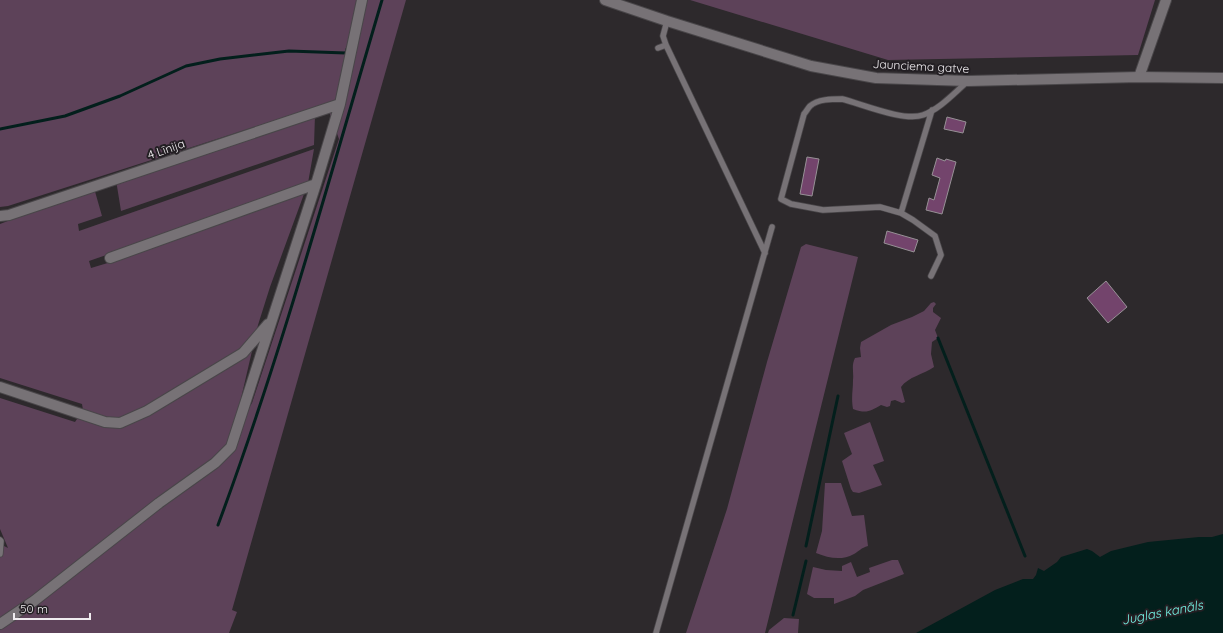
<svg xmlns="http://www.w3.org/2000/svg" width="1223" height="633" font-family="Quicksand,sans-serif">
  <rect width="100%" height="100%" fill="#2d292c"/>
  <path fill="#5d4259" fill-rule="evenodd" d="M0 0H406L232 610 237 612 229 633H0V544L8 548 0 529V398L75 422 83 410 82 404 0 378V224L94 188 102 216 78 224 79 231 314 149 308 183 270 287 258 325 233 433 252 403 339 139 329 112 315 115 314 145 121 211 116 180 278 126 276 120 8 206 0 207ZM193 225 121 259 91 268 89 261Z
    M690 0H1155L1138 55 888 60Z
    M806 244 858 257 765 633H686L727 509 767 362 801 247Z
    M934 302 936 304 933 308V312L941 318 935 330 938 338 932 342 931 354 934 367C924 374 908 377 901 387L905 402 902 403 895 400 891 401 890 406 887 407 881 405C870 411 867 414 853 409 851 397 853 391 853 380 854 372 851 366 855 358L861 357 860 348 861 342 891 325 912 317 924 311 931 303Z
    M870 422 884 461 873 465 882 485 859 493 853 492 851 489 842 461 852 454 844 433Z
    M825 483H841L852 516 864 515 868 546C861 548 859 551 854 554 841 561 829 558 816 553L822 531Z
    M892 560H898L904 574 863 590 855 596 834 604V598H814L807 594 813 567 826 570 842 571V566L851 562 857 577 870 572 869 568Z
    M784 618 799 619 798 633H768L769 630Z"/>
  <path fill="#031f1c" d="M1223 534V633H916L995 590 1023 579H1033L1036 575 1038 568 1044 571 1057 562 1061 557 1087 549 1092 551 1100 557 1111 551 1148 542 1199 537H1212Z"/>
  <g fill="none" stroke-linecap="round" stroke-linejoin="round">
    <path stroke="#031f1c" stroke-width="3" d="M0 129 65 116 120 96 186 66 220 59 289 51 346 53 347 49
      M938 338 1025 556
      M218 525C282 353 330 176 382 0
      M806 546 838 396
      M793 615 806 561"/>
  </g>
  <path fill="#73446c" stroke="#979196" d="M947 117 966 122 963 133 944 129Z
    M807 157 819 159 812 196 800 194Z
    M937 158 945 161 946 159 956 162 942 214 926 210 929 198 934 200 940 178 932 175Z
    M887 231 918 240 914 252 884 243Z
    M1106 281 1127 307 1108 323 1087 298Z"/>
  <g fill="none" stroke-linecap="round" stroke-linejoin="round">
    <g stroke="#494649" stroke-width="7">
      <path id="service" d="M667 21 663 36 666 45 765 253
        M658 48 666 45
        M901 213 932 110
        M931 276 941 255 935 236 913 220 901 213 880 207 823 210 791 204 781 199 804 114C806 112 808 108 810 106 818 99 832 99 842 99 862 104 904 122 923 115 940 109 954 93 967 82
        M0 540 1 541 0 554
        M656 633 772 227"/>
    </g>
    <g stroke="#494649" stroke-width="12">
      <path id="minor" d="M0 216 9 215 340 104
        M110 258 316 184
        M0 387 105 422 120 423 147 411 243 353 268 324
        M0 624 34 601 159 503 215 463 231 447 316 184 340 104 362 0"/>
    </g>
    <g stroke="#494649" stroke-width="12">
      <path id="tertiary" d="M1139 77 1166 0"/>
    </g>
    <g stroke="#494649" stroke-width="12">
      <path id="secondary" d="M605 0 667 21 811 66 876 78 968 81 1139 77 1223 78"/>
    </g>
    <use href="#service" stroke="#777276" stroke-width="5.5"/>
    <use href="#minor" stroke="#777276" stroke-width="10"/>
    <use href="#tertiary" stroke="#777276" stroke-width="10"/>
    <use href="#secondary" stroke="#777276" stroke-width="10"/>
  </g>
  <g text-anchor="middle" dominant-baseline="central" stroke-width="4" stroke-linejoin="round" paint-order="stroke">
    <g font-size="12" fill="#efecef" stroke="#231f23">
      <text transform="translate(921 66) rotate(3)">Jaunciema gatve</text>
      <text transform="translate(166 149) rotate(-19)">4 Līnija</text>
    </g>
    <g font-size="13" font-style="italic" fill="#75f6e8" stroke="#231f23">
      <text transform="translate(1162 612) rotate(-11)">Juglas kanāls</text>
    </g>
  </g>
  <path d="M14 613v6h76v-6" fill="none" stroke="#efecef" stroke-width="2"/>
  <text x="20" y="613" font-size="12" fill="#efecef" stroke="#231f23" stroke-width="3" paint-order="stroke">50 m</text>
</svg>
